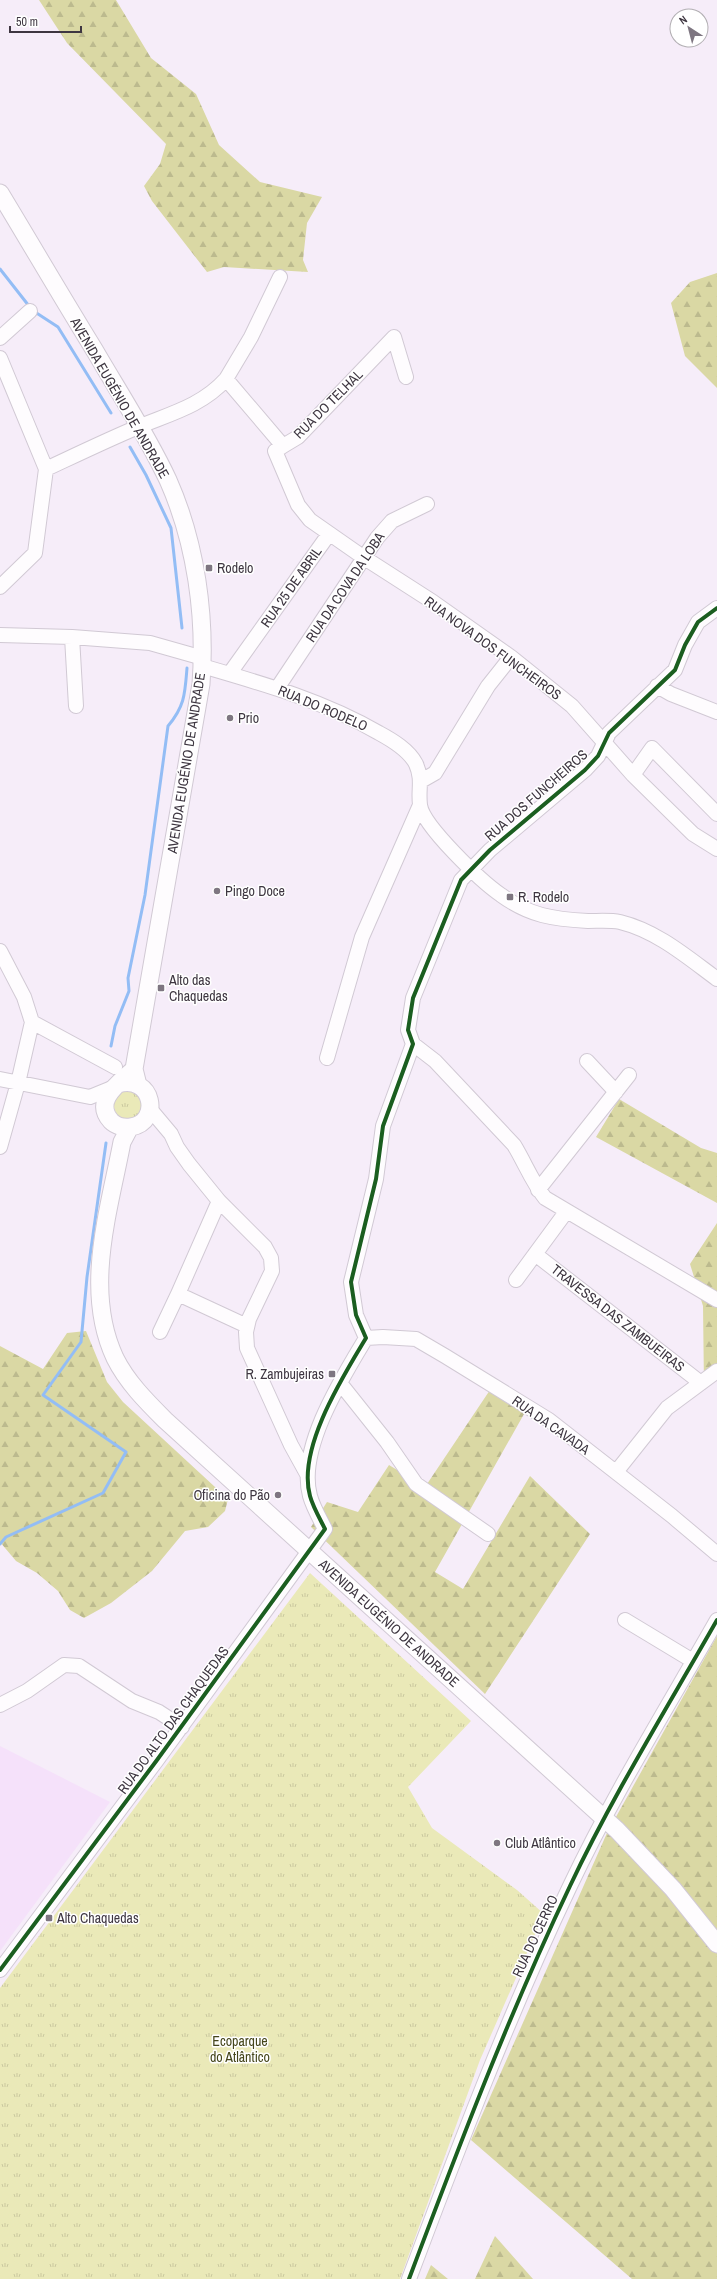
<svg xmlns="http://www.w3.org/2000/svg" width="717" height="2279" font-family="'Archivo Narrow',sans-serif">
  <defs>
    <pattern id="grass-tufts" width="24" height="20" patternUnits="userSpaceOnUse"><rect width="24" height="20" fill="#eae9b8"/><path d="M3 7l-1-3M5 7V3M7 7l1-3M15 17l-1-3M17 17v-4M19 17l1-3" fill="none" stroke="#cac89f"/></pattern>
    <pattern id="forest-firs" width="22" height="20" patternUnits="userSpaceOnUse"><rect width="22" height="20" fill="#dad8a4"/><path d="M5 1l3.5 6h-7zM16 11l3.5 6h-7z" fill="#bcba8e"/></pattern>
  </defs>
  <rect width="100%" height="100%" fill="#f6edf9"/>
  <path fill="#f5e1fa" d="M0 1746 110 1802 0 1951Z"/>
  <path fill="url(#grass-tufts)" d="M135 1090 145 1107 135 1120 119 1118C112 1107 111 1101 120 1091Z
    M310 1573 471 1721 408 1787 432 1828 517 1890 544 1914 480 2060 400 2279H0V1988Z"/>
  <path fill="url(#forest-firs)" d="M39 0H116L151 58 196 94 219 145 260 182 322 197 307 223 303 260 308 272 224 267 207 272 152 201 144 186 160 164 166 144 67 43Z
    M717 273V388L685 356 671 303 690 282Z
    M619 1099 701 1148 717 1153V1203L596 1137Z
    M717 1223V1379L702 1391 700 1390 704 1387 703 1306 690 1264Z
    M86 1331 107 1382 123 1402 228 1499 225 1511 208 1527 185 1531 152 1571 111 1603 84 1618 70 1610 58 1591 37 1573 16 1561 0 1542V1346L43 1369 67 1333Z
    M490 1390 524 1414 435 1572 463 1589 530 1476 590 1534 485 1694 311 1527 327 1502 358 1512 389 1465 425 1487Z
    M717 1636V2279H632L471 2140 607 1833Z
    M495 2236 533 2279H475Z
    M431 2265 448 2279H425Z"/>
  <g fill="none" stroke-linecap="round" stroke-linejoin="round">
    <path stroke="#93bdf5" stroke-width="3" d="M0 269 29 306
      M35 312 58 327 111 413
      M130 447 146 475 171 528 182 628
      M111 1046 115 1026 129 991 128 978 145 895 168 726C185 706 185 693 187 668
      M0 1544 6 1537 103 1493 126 1452 43 1395 81 1342 87 1277 106 1143"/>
    <g stroke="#d1c9d4" stroke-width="16">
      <path id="minor" d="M0 338 30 311
        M0 358 46 469 35 553 0 587
        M226 379 251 337 280 277
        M283 446 275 451 298 505 310 520 363 557 433 602 511 657 572 706 633 775 693 834 717 849
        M46 469C76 455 107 440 138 427 169 414 202 406 226 379L283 446 298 437 394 337 406 377
        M0 635 72 637 150 643 203 658
        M72 637 76 706
        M202 666C264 684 324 701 379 733 392 740 409 750 416 764 423 780 418 789 420 805 423 826 482 882 501 895 530 916 553 919 588 921 599 921 610 920 620 922 657 931 687 957 717 979
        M230 673 329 534
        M657 686 671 694 717 712
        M278 687 377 538 392 521 427 504
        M633 775 652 748 717 814
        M421 781 435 773 488 686 511 657
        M0 951 24 997 32 1022 18 1083 0 1147
        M32 1022 115 1067
        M413 1044 435 1061 514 1145C525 1163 532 1182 545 1198L717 1300
        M327 1058 362 937 420 805
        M587 1061 616 1092
        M0 1079 90 1097 112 1088
        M150 1109 171 1134 177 1147 189 1164 219 1201 265 1247 271 1258 272 1271 249 1319 246 1332 247 1348 291 1445 307 1474
        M538 1190 629 1075
        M219 1201 178 1294 247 1326
        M535 1254 701 1383
        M516 1280 566 1212
        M160 1332 178 1294
        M366 1338 356 1315 351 1282 376 1179 383 1126 413 1044 408 1030 413 998 461 880 490 850 585 770 598 756 609 733 675 670 685 645 698 622 717 608
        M366 1338 383 1337 416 1339 445 1356 549 1420 672 1516 717 1554
        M340 1383 387 1442 416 1484 488 1534
        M616 1472 667 1408 717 1371
        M625 1620 693 1661
        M0 1705 27 1691 64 1665 79 1666 132 1701 159 1712 182 1727
        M0 1970 157 1760 325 1529C320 1519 313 1507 310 1496 297 1449 342 1378 366 1338
        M409 2279C459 2146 509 2014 570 1886 613 1795 667 1708 717 1620"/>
    </g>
    <g stroke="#d1c9d4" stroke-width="19">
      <path id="major" d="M0 193C32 246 63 299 95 351 120 394 147 435 168 480 196 543 206 616 201 684L134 1069 138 1085
        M118 1084C153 1074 162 1122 131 1127 124 1128 116 1126 111 1121 92 1100 121 1082 134 1069
        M130 1127 122 1142C109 1211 83 1290 115 1358 127 1382 146 1401 165 1420L617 1830 673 1889 717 1944"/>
    </g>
    <use href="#minor" stroke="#fefcfe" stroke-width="14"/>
    <use href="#major" stroke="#fefcfe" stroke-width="17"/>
    <g stroke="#fff" stroke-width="6">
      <path id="cycleway" d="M0 1970 157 1760 325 1529C320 1519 313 1507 310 1496 297 1449 342 1378 366 1338L356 1315 351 1282 376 1179 383 1126 413 1044 408 1030 413 998 461 880 490 850 585 770 598 756 609 733 675 670 685 645 698 622 717 608
        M409 2279C459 2146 509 2014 570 1886 613 1795 667 1708 717 1620"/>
    </g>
    <use href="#cycleway" stroke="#1b5e20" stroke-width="4"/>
  </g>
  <g fill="#7e7681" stroke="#fff" stroke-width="1.5">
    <rect x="205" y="564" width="8" height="8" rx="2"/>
    <circle cx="230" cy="718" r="4"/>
    <circle cx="217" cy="891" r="4"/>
    <rect x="506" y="893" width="8" height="8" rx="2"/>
    <rect x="157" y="984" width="8" height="8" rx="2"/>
    <rect x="328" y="1370" width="8" height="8" rx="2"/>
    <circle cx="278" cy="1495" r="4"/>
    <circle cx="497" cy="1843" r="4"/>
    <rect x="45" y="1914" width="8" height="8" rx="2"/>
  </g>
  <g text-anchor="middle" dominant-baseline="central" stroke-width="3" stroke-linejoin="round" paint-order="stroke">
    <g font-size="14" fill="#3e3641" stroke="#fff">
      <text transform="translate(120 398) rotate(60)">AVENIDA EUGÉNIO DE ANDRADE</text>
      <text transform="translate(328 404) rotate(-45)">RUA DO TELHAL</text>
      <text transform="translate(291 587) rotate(-55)">RUA 25 DE ABRIL</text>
      <text transform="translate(345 587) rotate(-56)">RUA DA COVA DA LOBA</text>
      <text transform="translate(493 648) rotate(36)">RUA NOVA DOS FUNCHEIROS</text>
      <text transform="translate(323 708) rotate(23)">RUA DO RODELO</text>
      <text transform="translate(186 763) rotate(-81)">AVENIDA EUGÉNIO DE ANDRADE</text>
      <text transform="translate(536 795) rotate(-41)">RUA DOS FUNCHEIROS</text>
      <text transform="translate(618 1318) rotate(38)">TRAVESSA DAS ZAMBUEIRAS</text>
      <text transform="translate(551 1425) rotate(35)">RUA DA CAVADA</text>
      <text transform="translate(389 1623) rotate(42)">AVENIDA EUGÉNIO DE ANDRADE</text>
      <text transform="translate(173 1720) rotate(-54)">RUA DO ALTO DAS CHAQUEDAS</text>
      <text transform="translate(535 1936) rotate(-65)">RUA DO CERRO</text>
    </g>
    <g font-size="14" fill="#3e3641" stroke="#fff" text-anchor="start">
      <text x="217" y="568">Rodelo</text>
      <text x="238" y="718">Prio</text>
      <text x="225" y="891">Pingo Doce</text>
      <text x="518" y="897">R. Rodelo</text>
      <text x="169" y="980">Alto das<tspan x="169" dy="16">Chaquedas</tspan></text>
      <text x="324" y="1374" text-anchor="end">R. Zambujeiras</text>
      <text x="270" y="1495" text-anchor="end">Oficina do Pão</text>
      <text x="505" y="1843">Club Atlântico</text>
      <text x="57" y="1918">Alto Chaquedas</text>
    </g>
    <g font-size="14" fill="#45461b" stroke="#fff">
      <text x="240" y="2041">Ecoparque<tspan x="240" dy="16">do Atlântico</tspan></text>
    </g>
  </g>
  <g transform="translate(689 28) rotate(324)"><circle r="19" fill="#ffffff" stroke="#b2afb3"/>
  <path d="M0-3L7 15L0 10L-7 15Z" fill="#7e7681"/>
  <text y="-6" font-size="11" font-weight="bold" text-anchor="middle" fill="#3e3641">N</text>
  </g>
  <path d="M10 26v6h71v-6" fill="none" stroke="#3e3641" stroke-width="2"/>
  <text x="16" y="26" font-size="12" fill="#3e3641" stroke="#ffffff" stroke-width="3" paint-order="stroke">50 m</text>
</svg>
